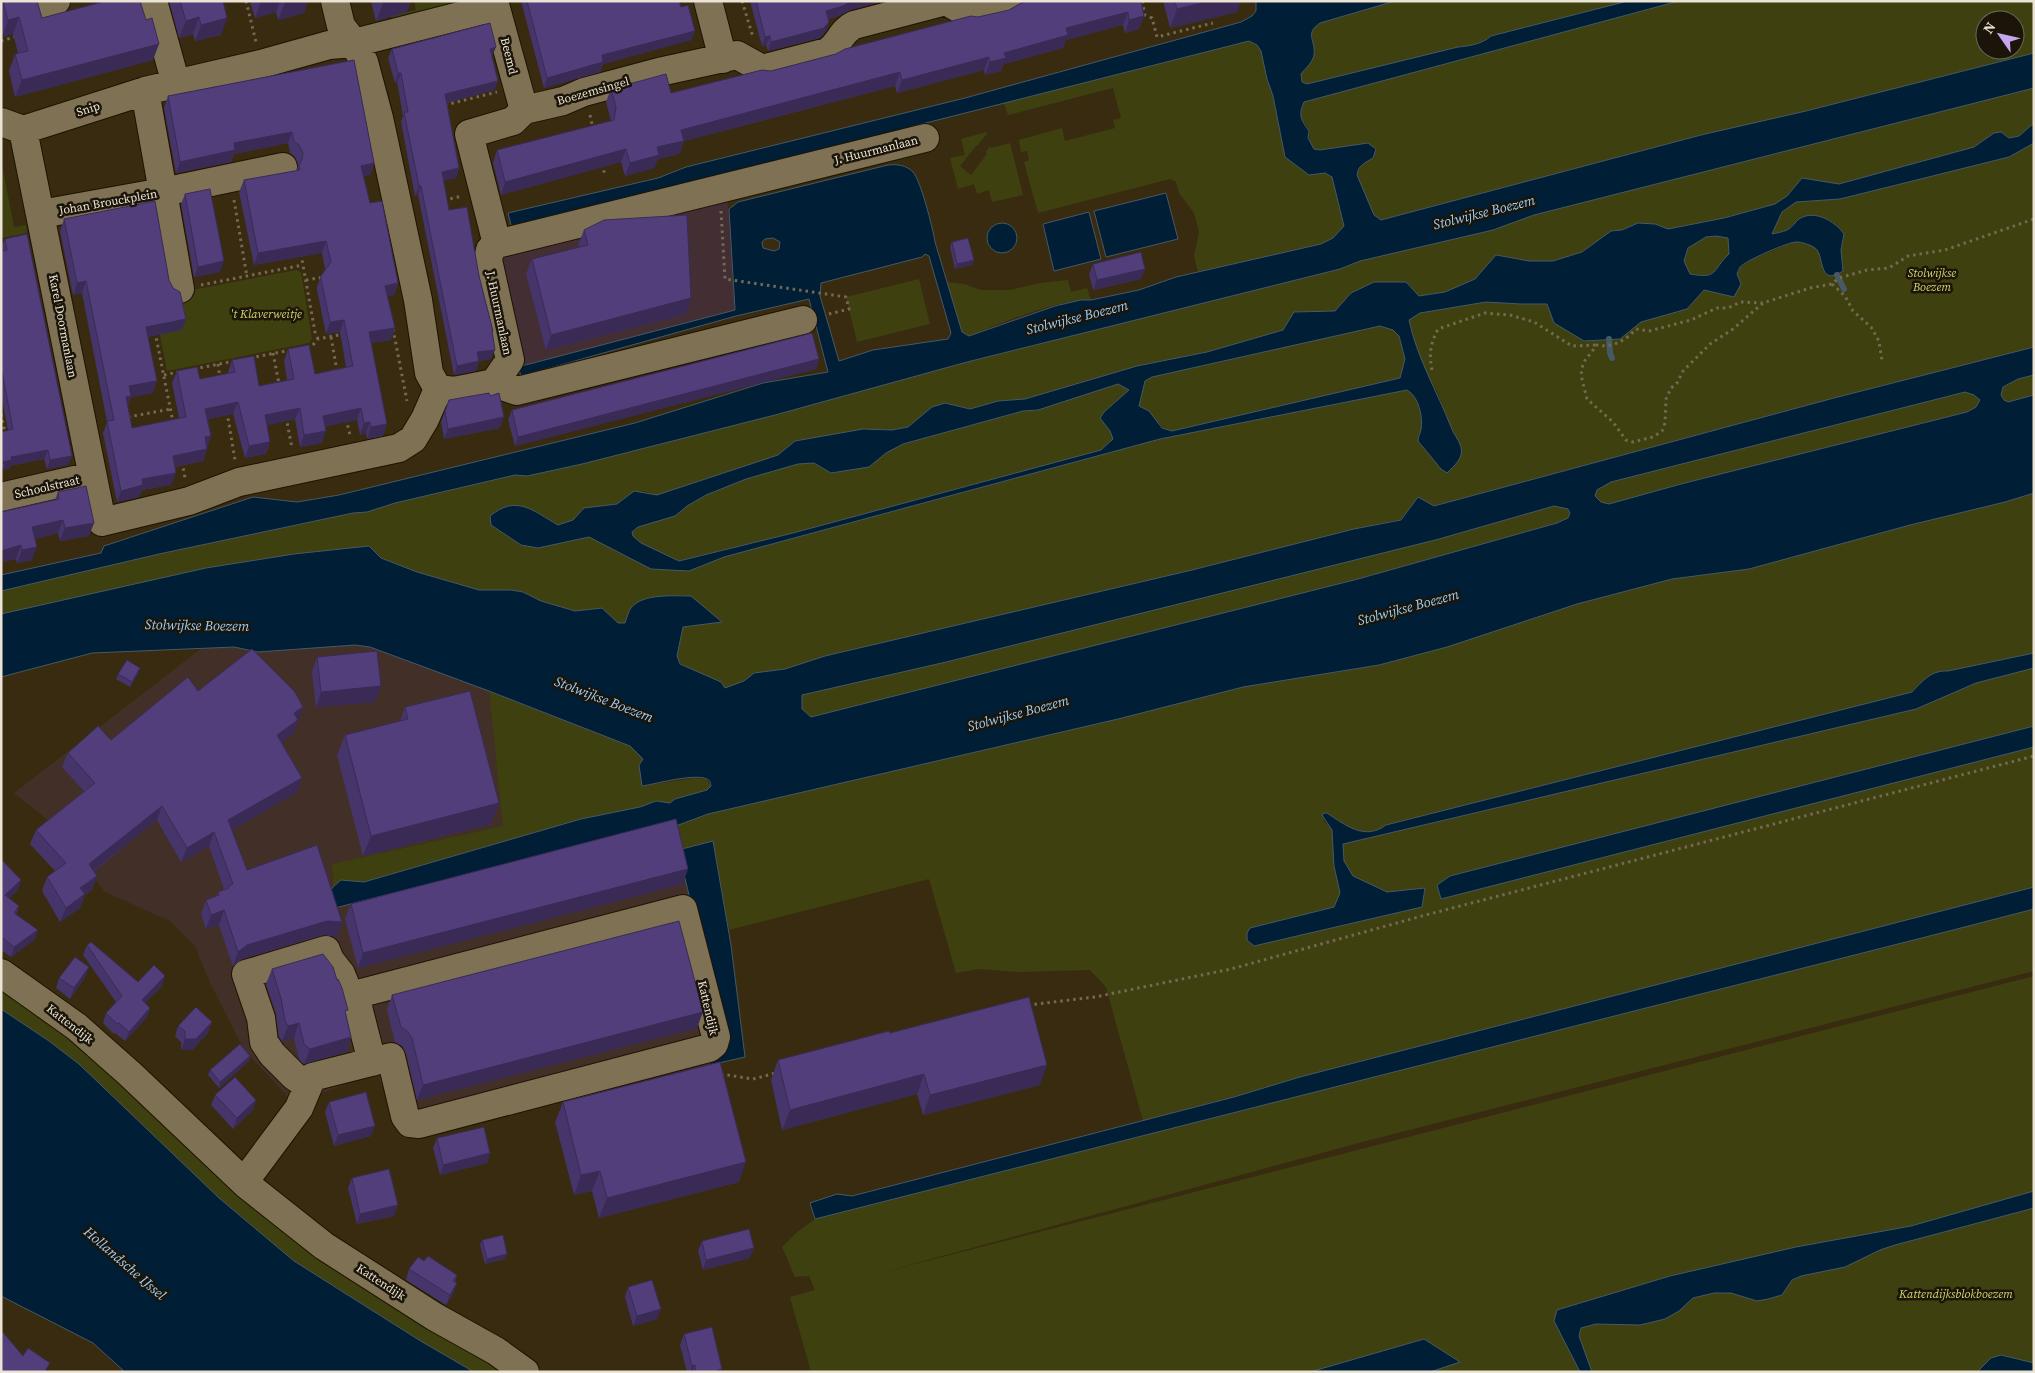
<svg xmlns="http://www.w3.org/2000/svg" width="2035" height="1373" font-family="'Source Serif 4',serif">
  <rect width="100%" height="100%" fill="#382b10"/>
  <path fill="#423028" d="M355 645 370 647 489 691 504 826 332 864 333 887 327 897 331 909 673 827 729 1060 404 1138 377 1073 294 1103 244 1050 210 983 195 946 170 921 105 892 53 824 14 793 202 648 234 647 258 652Z"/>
  <path fill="#432f33" d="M727 194 735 310 522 366 494 258Z"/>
  <path fill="#3f4010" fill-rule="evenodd" d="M414 1H459V2L392 20 391 16 416 10Z
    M1395 1H1628L1491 36C1482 44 1470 46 1458 47L1307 84 1302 83 1301 74C1305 68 1313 62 1314 55 1316 40 1304 34 1320 23Z
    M1680 1H2034V53L1806 111 1701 135 1381 220 1377 219 1374 215 1357 175C1358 165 1365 163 1374 158L1376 149 1368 143 1320 150 1314 149C1307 141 1311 139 1309 131 1305 116 1294 124 1304 102L1310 100ZM1985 20H2015V50H1985Z
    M1249 41 1257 45 1261 51 1267 79 1309 175 1325 173 1332 177 1344 226 1333 238 1321 244 1198 272 1194 256 1199 232 1194 213 1179 193 1176 182 1170 179 1038 213 1024 162 1029 160 1027 151 1021 152 1019 140 1062 128 1065 141 1115 128 1113 120 1121 118 1113 88 1008 115 1004 103Z
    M2034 88V123L2019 136 2009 138 2001 132 1994 133 1974 147 1839 184 1802 178 1787 196 1775 204 1724 218 1668 229 1655 224 1638 223 1622 230 1611 231 1582 252 1553 261H1529L1496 255 1475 279 1445 292 1419 296 1351 293 1335 311 1294 312 1283 330 1207 352 1137 366 1025 399 998 401 970 409 945 403 908 427 892 430 863 429 795 441 778 455 657 495 644 491 625 497 617 504 585 508 573 520 558 525 547 518 567 542 589 537 651 569 689 571 724 557 1160 439 1407 390C1419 397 1423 416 1421 430 1420 434 1418 437 1418 441L1441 469 1461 448 1453 432 1437 391 1426 374 1413 340 1409 320 1420 313 1486 302 1521 304H1547L1554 323 1584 341 1620 339 1641 322 1687 309 1704 290 1737 274 1740 268 1751 260 1796 241 1815 247 1819 251 1823 270 1842 272 1841 250 1843 240 1800 218 1787 230 1771 234 1782 212 1796 202 1840 199 2009 157 2034 143V347L1834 398 1433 506 1418 497 1401 519 1354 529 1192 570 825 656 785 669 754 673 744 681 725 688 721 682 680 664 677 656 683 627 631 607 625 623H618L602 608 575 611 541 601 523 592 511 590H479L417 572 381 558 369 546 100 592 1 614V591L159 554 353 513 367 512 395 503 516 475 527 476 582 464 775 415 967 362 1340 269 1360 261 1493 230 1534 215Z
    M986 132 987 134 977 146H976L960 166 971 175 987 154 986 152 990 146 991 148 1010 143 1023 195 992 202 989 190 977 194 974 184 958 189 950 158 965 155 961 139Z
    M1 160 14 227 26 225 27 233 1 238Z
    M1716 236 1728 238 1730 253C1711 271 1720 278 1690 274L1684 261 1688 248 1706 237Z
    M296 270 301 272 312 339 309 343 167 371 153 301 156 297Z
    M919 279 930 324 857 342 846 297Z
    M1068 280 1071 292 1087 288 1091 300C1060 298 999 324 969 336L962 332 947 282 964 284 981 290H1010L1040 283Z
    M1380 326 1393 330 1399 336 1405 359 1400 378 1172 431C1155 426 1155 414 1139 406L1145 381 1152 377Z
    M2034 375V395L2008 402 2004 400 2001 395 2003 387 2018 379Z
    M1118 384 1129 389 1124 395 1110 431 1113 439 1101 450 793 533 678 561 641 543 633 536 632 532 638 527 675 516 687 506 706 495 746 479 798 464 814 463 831 473 869 467 886 453 903 444 1023 411 1038 410Z
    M1965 392 1974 395 1980 400 1976 407 1967 412 1681 484 1609 504 1601 502 1595 496 1597 490 1611 482Z
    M2034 493V653L1948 671C1932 670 1923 680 1912 692L1386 825C1365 841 1345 825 1327 814L1323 820 1332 830 1334 866 1340 893 1334 907 1251 928 1247 933V940L1422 907 1425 888 1387 892 1353 876 1344 861 1343 844 1916 709 1976 683 2034 668V726L1450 876 1441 899 2034 747V887L1395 1053 1143 1121 1106 987 1090 970 1019 972 979 969 956 973 929 879 729 930 713 841 678 850 673 827 708 814 1118 719 1243 687 1379 665 1447 647 1577 604 1672 579 1749 569 1910 525 2005 502Z
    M1555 506 1568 509 1570 514 1568 518 1557 523 1358 579 811 717 802 709V695L1439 539Z
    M489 691 630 746 643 759 642 786 694 778 706 779 711 786 707 790 675 799 670 803 656 801 640 807 581 819 364 882 341 880 333 887 332 864 503 826Z
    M2034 909V971L1366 1141 876 1274 2034 976V1372H1430L1459 1362 1351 1361 1310 1372H811L790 1297 815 1290 809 1276 795 1277 782 1247 796 1233 815 1219Z
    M1 982 508 1372H474L419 1340 294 1261 219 1198 79 1064 49 1041 1 1009Z"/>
  <path fill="#001e36" stroke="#465965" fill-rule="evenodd" d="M1256 1H1395L1320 23C1304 34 1316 40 1314 55 1313 62 1305 69 1301 74L1302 82 1307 84 1458 47C1470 46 1482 44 1491 36L1628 1H1679L1304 102C1298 115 1301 120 1309 131L1308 138 1314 149 1320 150 1368 143 1376 149 1373 158C1365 163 1358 165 1357 175L1374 215 1381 220 1701 135 1806 111 2034 53V88L1534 215 1493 230 1360 261 1340 269 967 362 775 415 582 464 527 476 515 475 395 503 367 512 353 513 159 554 1 591V575L101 553 104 546 253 497 297 502 339 495 635 423 763 383 828 372 809 299 736 316 521 376 518 367 735 310 729 209 738 202 888 165C897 164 906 165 913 172 921 181 933 229 935 242L962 332 969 336 1055 306 1081 300H1091L1139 290 1176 277 1321 244 1333 238 1344 226 1332 177 1325 173 1309 175 1285 157 1273 96 1267 79 1261 51 1257 45 1249 41 914 126 855 144 512 229 508 213 658 178 686 167 965 98 1241 22 1252 16 1256 11ZM773 238 780 242 779 249 774 251 763 248 762 242 765 239ZM925 254 929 256 951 333 948 339 873 350 839 361 820 296 821 283 922 257Z
    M2034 123V143L2009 157 1840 199 1796 202 1782 212 1772 234C1776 233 1783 232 1787 230 1792 228 1795 222 1799 219 1814 209 1835 221 1844 234L1841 250 1843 271C1817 288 1825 254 1815 248 1811 245 1802 242 1797 242 1790 241 1745 261 1740 267 1739 269 1738 272 1737 274L1741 284 1734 297 1704 290 1687 309 1641 322 1620 339 1584 341 1554 323 1547 304H1521L1486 302 1420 313 1409 320C1417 358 1437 391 1451 427 1453 433 1459 440 1461 447 1464 458 1454 466 1447 473L1441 469 1418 441C1418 437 1420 434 1421 430 1423 416 1419 397 1407 390L1160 439 724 557 689 571 651 569 589 537 538 548 521 545 491 525 490 516C517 494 533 511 558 525L573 520 584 508 617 504 634 491 657 495 778 455 795 441 863 429 892 430 908 427 932 407 945 403 970 409 998 401 1025 399 1137 366 1207 352 1283 330 1294 312 1335 311 1351 293 1374 282H1406L1419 296 1445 292 1475 279 1496 255 1529 261H1553L1582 252 1611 231 1622 230 1638 223 1655 224 1668 229 1724 218 1775 204 1787 196 1802 178 1839 184 1974 147 1994 133 2001 132 2009 138 2019 136ZM1716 236 1728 238 1729 254C1711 271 1719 279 1690 274L1684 261 1688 248 1706 237ZM1380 326 1393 330 1399 336 1405 359 1400 378 1172 431 1162 428 1149 411 1139 406 1145 381 1152 377ZM1118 384 1129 390 1104 412 1100 418 1110 431 1113 439 1101 450 793 533 679 561 641 543 633 536 632 532 638 527 675 516 687 506 706 495 746 479 798 464 814 463 831 473 869 467 886 453 903 444 1023 411 1038 410Z
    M1166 193 1178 239 1106 257 1094 211Z
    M1089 212 1101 259 1054 271 1043 224Z
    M987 238a15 15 0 1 1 30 0a15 15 0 1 1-30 0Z
    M2034 347V375L2018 379 2003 387 2001 395 2004 400 2008 402 2034 395V493L2005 502 1910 525 1749 569 1672 579 1577 604 1447 647 1379 665 1243 687 1118 719 708 814 673 827 417 887 331 909 327 897 333 887 341 880 364 882 581 819 640 807 656 801 670 803 675 799 707 790 711 786C710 782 711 781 707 779 694 773 656 784 642 786L639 765 643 759 630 746 489 691 370 647 355 645 258 652 234 647 92 653 1 677V614L206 568 294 554 369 546 381 558 417 572 479 590H511L523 592 541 601 575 611 602 608 618 623H625C627 618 628 612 631 608 642 593 675 596 691 596L722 622 683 627 677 656 680 664 721 682 725 688 744 681 754 673 785 669 825 656 1192 570 1354 529 1401 520 1418 497 1434 506 1834 398ZM1965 392 1974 395 1980 400 1976 407 1967 412 1681 484 1609 504 1601 502 1595 496 1597 490 1611 482ZM1554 506 1568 509 1570 513 1568 518 1557 523 1358 579 811 717 802 709V695L946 662 1439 539Z
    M2034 653V668L1976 683 1916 709 1343 844 1344 861 1353 876 1387 892 1425 888 1422 907 1254 946 1247 940V933L1250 928 1334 907 1340 893 1334 866 1332 830 1322 815 1324 813H1327C1345 825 1365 841 1386 825L1912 692C1923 680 1932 670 1948 671Z
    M2034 726V747L1441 899 1437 885 1450 876Z
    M713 841 731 945 745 1057 710 1065 706 1055 726 1046 678 850Z
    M2034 887V909L1953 930 815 1219 810 1203 837 1194 852 1196 1234 1097 1300 1077Z
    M1 1009 49 1041 79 1064 219 1198 294 1261 419 1340 474 1372H125L93 1343 1 1296Z
    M2034 1191V1208L1895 1245 1880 1250 1845 1267 1801 1276 1792 1280 1782 1295 1768 1299 1757 1301 1731 1293H1714L1693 1298 1679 1311 1665 1319 1640 1325 1596 1324 1581 1328 1579 1336 1592 1372H1580L1554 1321 1557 1310 1670 1276 1796 1247 1911 1226Z
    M1424 1339 1460 1362 1430 1372H1310Z
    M2001 1355 2034 1363V1372H1977L1991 1358Z"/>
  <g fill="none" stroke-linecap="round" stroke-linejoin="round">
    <path stroke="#465965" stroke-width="6" d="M1837 275 1844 289
      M1609 339 1610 353 1612 358"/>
    <g stroke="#1f1300" stroke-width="30">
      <path id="minor" d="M153 1 176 84
        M494 1 524 110
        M708 1 723 59
        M41 5 56 1
        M1 122 23 130 145 91 261 64 329 45 354 43 495 7
        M23 130 102 522 189 501 239 482 399 448 413 439 425 419 438 389 429 373 418 300 379 118 364 62 354 43 341 26 335 1
        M41 214 163 192 145 91
        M497 244 469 134 513 121 524 110 563 101 584 92 659 72 737 55 762 69 827 52C839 45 841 31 854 25L946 1 970 15 1001 8 1011 1
        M180 289 163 192 283 167
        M494 383 510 360 488 260 490 250 497 244 925 138
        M494 383 517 391 803 320
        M438 389 454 391 494 383
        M1 497 92 476
        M1 973 77 1027 130 1074 247 1185 324 1246 435 1317 496 1351 525 1372
        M355 995 372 1062
        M244 1182 299 1108 312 1077 391 1057 405 1116 410 1123 419 1124 709 1048 714 1044 716 1037 683 909 350 996 341 974 330 960 326 950 246 974 261 1018 264 1042 272 1054 294 1076 308 1086"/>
    </g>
    <path stroke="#746952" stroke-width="3" stroke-dasharray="2.5 4" stroke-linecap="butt" d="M246 1 256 42
      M742 1 753 37
      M1142 1 1145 15 1152 18 1157 37 1213 23
      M1 41 18 36
      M445 105 497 92
      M590 115 593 129
      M602 164 605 175
      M234 200 247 277
      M444 200 463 196
      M721 211 725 279 846 297 849 309 825 315
      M301 254 315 332 318 339
      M306 280 325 277
      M1832 284 1845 296 1853 311 1871 327 1879 341 1882 361
      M201 285 303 265
      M1763 303 1741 302 1728 308H1717L1691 320 1649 331 1636 329C1625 341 1612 348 1597 345L1583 363 1581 375 1587 399 1613 422 1626 440 1633 442 1653 437 1662 431 1665 423 1666 399 1671 388 1677 383 1683 371 1710 344 1733 329 1763 303 1810 288 1832 284 1839 278 1867 270 1889 268 1908 256 1945 250 2034 219
      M393 329 407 401
      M155 332 173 422
      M331 337 337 371
      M307 347 312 346 318 339 344 334
      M273 353 279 384
      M250 358 291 350
      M218 364 220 379
      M194 369 234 361
      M1432 370C1429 355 1430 344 1438 329L1485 313 1510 315 1534 322 1572 346 1596 345
      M164 375 178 372
      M227 412 235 460
      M1 414 5 433
      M128 417 171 409
      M286 417 292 448
      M346 419 350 435
      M182 462 185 478
      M1028 1005 1095 997 1231 969 1422 916 2034 756
      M721 1074 753 1079 776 1073"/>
    <use href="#minor" stroke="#7f7153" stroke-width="28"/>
  </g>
  <path fill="#46356a" d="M1 1H37L42 18 153 60 15 97 9 71 15 54 18 53 13 34 2 37 1 33Z
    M169 1H223L227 18 221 35 195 41 193 34 179 38Z
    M250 1H308L304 13 278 20 276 12 255 18Z
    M371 1H411L407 12 376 21Z
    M521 1H679L681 7 695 31 691 40 603 64 600 72 544 88Z
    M750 1H883L850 10 839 16 828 19 826 31 820 38 768 51 766 45 762 46Z
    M1141 1 1144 16 1139 29 1125 33 1123 25 1066 40 1063 48 1004 64 1001 71 985 75 984 70 897 93 895 86 684 141 679 154 658 159 654 168 625 176 621 162 501 195 493 163 497 150 611 121 606 102 611 89 671 93 771 71 978 17Z
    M1163 1H1241L1237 12 1170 28Z
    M392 49 492 57 498 81 494 90 447 103 459 168 456 178 443 180 449 210 479 276 493 331 492 334 491 359 479 361 476 371 454 375 418 195 415 196 401 122 403 116 397 82 395 83 388 58Z
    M354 60 374 163 370 175 363 176 370 203 398 283 394 295 387 296 395 328 391 340 371 343 383 436 367 439 366 433 360 435 357 420 325 426 322 443 300 447 295 419 267 425 270 442 266 454 245 458 233 414 208 419 211 436 203 461 175 467 171 485 142 490 139 497 117 502 103 433 107 422 82 293 73 295 60 231 64 219 169 280 186 319 182 330 148 337 153 393 131 397 128 405 132 428 179 418 172 383 177 371 200 379 228 374V372L232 360 259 386 287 380 284 361 288 349 315 374 346 367 340 332 326 334 317 290V287L321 276 325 269 322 253 254 265 239 192 244 180 297 171 298 164 295 157 290 153 288 143 234 154 231 162 176 173 164 108 168 96Z
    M185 194 220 272 194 277 181 204Z
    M584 230 686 314 546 350 526 274 532 259 579 247 578 245Z
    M5 239 72 456 68 465 47 469 44 459 10 466 9 469 3 470 8 430 1 395V251H2L1 248Z
    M952 242 974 260 972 265 955 269 950 247Z
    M1093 264 1145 269 1141 279 1093 290 1089 274Z
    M819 359 816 369 515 446 508 420 512 410Z
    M445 411 500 428 444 439 441 422Z
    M58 492 89 536 60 541 58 533 35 539 32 560 17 563 16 559 1 562V512L55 500Z
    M317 657 375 702 316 707 312 672Z
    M118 674H138L130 687 116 679Z
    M198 691 298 719 293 734 281 743 297 792 232 830 247 870 342 922 337 936 322 935 242 959 233 966 219 925 206 929 201 914 206 900 216 897 218 892 224 889 209 846 181 862 157 820 94 871 97 876 92 890 85 895 80 908 60 922 42 891 47 877 55 871 30 844 36 830 84 791 62 767 68 753 111 740Z
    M405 707 491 824 363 856 337 755 345 735 400 721Z
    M1 859 18 890 9 898 19 906 16 915 38 930 34 940 11 957 1 950Z
    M683 884 358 968 345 919 351 904Z
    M87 945 138 982 162 986 145 1003 150 1008 147 1017 125 1041 115 1033 114 1034 103 1023 106 1013 116 1002 83 955Z
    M272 969 346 1015 351 1037 346 1052 304 1064 299 1059 294 1038 282 1041 279 1036 276 1013 266 984Z
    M85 977 70 999 56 988 59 978Z
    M392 995 697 1028 417 1100 406 1053 402 1046 395 1042 387 1010Z
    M178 1026 208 1033 192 1050H181V1042L175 1036Z
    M890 1033 1040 1085 923 1115 917 1094 782 1130 771 1080 778 1060Z
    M250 1056 249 1061 219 1088 208 1075 210 1070Z
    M215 1095 256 1100 253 1110 233 1129 211 1105Z
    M329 1102 371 1136 334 1146 325 1112Z
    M563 1102 739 1182 599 1218 592 1191 574 1195 555 1122Z
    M437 1138 490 1153 487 1163 440 1175 433 1148Z
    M352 1178 394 1216 357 1224 348 1188Z
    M482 1240 505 1259 485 1264 480 1245Z
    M702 1241 750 1258 703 1270 698 1251Z
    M424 1261 457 1275 455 1282 453 1294 446 1305 406 1280 409 1269Z
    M628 1287 657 1319 633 1326 625 1297Z
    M684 1334 721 1372H687L680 1345Z"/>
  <path fill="#392b56" d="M261 1H280L276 12 255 18Z
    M290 1H308L304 13 278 20 285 3Z
    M384 1H411L407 12 376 21Z
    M852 1H883L850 10 839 16 823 20 826 11Z
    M1209 1H1241L1237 12 1170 28 1177 9Z
    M1128 12 1123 25 1066 40 1063 48 1004 64 1001 71 985 75 990 62 1004 53 1066 28Z
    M1144 16 1139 29 1125 33 1129 20Z
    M19 17 13 34 2 37 8 20Z
    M199 17 193 34 179 38 186 21Z
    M227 18 221 35 195 41 201 25Z
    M829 22 826 31 820 38 768 51 771 42Z
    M695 31 691 40 603 64 600 72 544 88 547 78 602 55Z
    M770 36 766 45 762 46 765 37Z
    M159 44 153 60 15 97 22 80Z
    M496 47 492 57 487 59 490 49Z
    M989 57 984 70 897 93 902 80Z
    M900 72 895 86 676 143 681 130Z
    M398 73H401L397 82 395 83Z
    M498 81 494 90 442 104 445 94Z
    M292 132 288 143 234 154 231 162 176 173 180 162 234 143Z
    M684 141 679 154 658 159 654 168 625 176 630 163 657 147Z
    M626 149 621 162 501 195 505 182Z
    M374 163 370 175 356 177 361 166Z
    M459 168 456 178 438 182 442 172Z
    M419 186H421L418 195 415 196Z
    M326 241 322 253 254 265 258 253Z
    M974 260 972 265 955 269 957 264Z
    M224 261 220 272 194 277 198 267Z
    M1145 269 1141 279 1093 290 1097 280Z
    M86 281 82 293 73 295 77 283Z
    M398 283 394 295 381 297 385 286Z
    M691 298 686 314 546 350 551 335Z
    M186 319 182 330 142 338 146 327Z
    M344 320 340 332 326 334 330 322Z
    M395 328 391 340 365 344 369 332Z
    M495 350 491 359 479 361 476 371 454 375 457 366 477 352Z
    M819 359 816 369 515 446 518 437Z
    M157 381 153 393 131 397 127 408 122 409 129 386Z
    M238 402 233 414 201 420 205 409Z
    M300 408 295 419 261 427 265 415Z
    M361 408 357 420 319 428 323 416Z
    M504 417 500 428 444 439 448 429Z
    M370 422 366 433 360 435 364 423Z
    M387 424 383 436 367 439 371 427Z
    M326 431 322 443 300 447 304 435Z
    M211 436 207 448 205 437Z
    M270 442 266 454 245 458 249 446Z
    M207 449 203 461 168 468 173 456Z
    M48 450 44 459 10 466 9 469 3 470 1 476V467L3 462 11 457Z
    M72 456 68 465 47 469 50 460Z
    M176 473 171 485 142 490 139 497 117 502 121 491 142 479Z
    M63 520 58 533 28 541 32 527Z
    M94 523 89 536 60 541 65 528Z
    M21 545 16 559 1 562V551Z
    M37 547 32 560 17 563 22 550Z
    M140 668 138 674 130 687 132 682Z
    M381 686 375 702 316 707 321 692Z
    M303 707 293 734 272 750 277 735 294 713Z
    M302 778 297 792 223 835 228 820Z
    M499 803 491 824 363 856 371 836Z
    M162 806 157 820 84 878 89 864Z
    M214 832 209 846 181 862 187 848Z
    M688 869 683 884 358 968 363 953Z
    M97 876 92 890 85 895 80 908 60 922 66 908 80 888Z
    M21 880 18 890 1 905 5 895Z
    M224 910 219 925 206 929 211 915Z
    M327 921 342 922 337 936 322 935 242 959 233 966 238 952 247 945Z
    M38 930 34 940 11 957 14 947Z
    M89 967 85 977 70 999 74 988Z
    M165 976 162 986 138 1010 142 1000Z
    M150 1008 147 1017 125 1041 129 1032Z
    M703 1012 697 1028 417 1100 423 1085Z
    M212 1022 208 1033 192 1050H181L185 1039Z
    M299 1023 294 1038 282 1041 288 1026Z
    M351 1037 346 1052 304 1064 310 1049Z
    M250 1056 249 1061 219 1088 220 1082Z
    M1047 1065 1040 1085 923 1115 930 1095Z
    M924 1074 917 1094 782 1130 790 1110Z
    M256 1100 253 1110 233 1129 237 1118Z
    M375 1126 371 1136 334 1146 338 1135Z
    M490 1153 487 1163 440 1175 443 1165Z
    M746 1162 739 1182 599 1218 607 1198Z
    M600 1171 592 1191 574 1195 581 1175Z
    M398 1205 394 1216 357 1224 360 1214Z
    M754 1248 750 1258 703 1270 706 1260Z
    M507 1254 505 1259 485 1264 487 1259Z
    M457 1283 453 1294 446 1305 450 1295Z
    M661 1309 657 1319 633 1326 637 1316Z
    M695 1365 692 1372H690L692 1366Z
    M722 1369 721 1372H712Z"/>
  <path fill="#513e7b" stroke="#392b56" d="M3 1H37L42 18 106 1H140L146 20 152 18 159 44 22 80 15 54 28 51 19 17 8 20Z
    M180 1H223L227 18 201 25 199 17 186 21Z
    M527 1H679L681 7 688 5 695 31 602 55 603 62 547 78Z
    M756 1H852L843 6 826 11 829 22 824 28 771 42 770 36 765 37Z
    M1028 1H1141L1144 16 1129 20 1128 12 1066 28 1068 35 1004 53 1006 58 990 62 989 57 902 80 900 72 681 130 684 141 657 147 659 155 630 163 626 149 505 182 497 150 614 120 616 107 611 89 666 74 671 93 762 70 771 71 836 54 845 49 971 16 978 17 1009 10 1021 3Z
    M1174 1H1209L1177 9Z
    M490 23 496 47 490 49 498 81 445 94 459 168 442 172 449 210 467 207 479 276 493 331H492L495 350 477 352 479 361 457 366 421 186H419L404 112H408L401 73H398L392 49Z
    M354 60 374 163 361 166 370 203 382 201 398 283 385 286 395 328 369 332 387 424 371 427 370 422 364 423 361 408 323 416 326 431 304 435 300 408 265 415 270 442 249 446 238 402 205 409 211 436 205 437 207 449 173 456 176 473 142 479 143 485 121 491 107 421 114 420 86 281 77 283 64 219 155 201 169 280 173 288 180 292 186 319 146 327 157 381 129 386 131 396 126 397 132 428 186 417 177 371 197 367 200 379 235 372 232 360 254 356 259 386 294 379 288 349 309 345 315 374 353 366 344 320 330 322 321 279V276L331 262 326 241 258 253 244 180 300 170 299 166 302 160 303 153 299 145 294 141 292 132 234 143 235 150 180 162 168 96Z
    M210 189 224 261 198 267 185 194Z
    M687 215 691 298 551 335 532 259 588 245 584 230 604 220Z
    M27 234 72 456 50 460 48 450 11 457 12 460 3 462 5 467H1V432L13 429 2 372H1V251L7 250 5 239Z
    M968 238 974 260 957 264 952 242Z
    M1141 252 1145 269 1097 280 1093 264Z
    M812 333 819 359 518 437 512 410Z
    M489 393 490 396 499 393 504 417 448 429 445 411 449 400Z
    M86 486 94 523 65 528 63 520 32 527 37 547 22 550 21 545 1 551V512L59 499 58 492Z
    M252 649 295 692 303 707 294 713 298 720 277 735 302 778 228 820 247 870 317 845 342 922 327 921 247 945 238 952 224 910 211 915 206 900 219 895 218 892 229 888 228 886 233 884 214 832 187 848 162 806 89 864 97 876 80 888 85 894 66 908 47 877 66 863 36 830 95 783 68 753 98 726 111 740 188 677 198 691Z
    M377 651 381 686 321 692 317 657Z
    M127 660 140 668 132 682 118 674Z
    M470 691 499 803 371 836 345 735 408 719 405 707Z
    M676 819 688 869 363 953 351 904Z
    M1 859 21 880 5 895 19 906 14 913 38 930 14 947 1 937Z
    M679 921 703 1012 423 1085 412 1038 407 1031 401 1027 392 995Z
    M91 942 138 982 154 965 165 976 142 1000 150 1008 129 1032 119 1023 117 1024 106 1013 122 996 87 945Z
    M323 954 333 967 337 980 338 979 342 988 348 1010 345 1011 351 1037 310 1049 304 1044 299 1023 288 1026 285 1021 281 998 272 969Z
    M75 957 89 967 74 988 59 978Z
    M1029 997 1047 1065 930 1095 924 1074 790 1110 778 1060 889 1031 890 1033Z
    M196 1007 212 1022 196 1039H185V1031L178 1026Z
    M240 1044 250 1056 220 1082 210 1070Z
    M720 1062 746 1162 607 1198 600 1171 581 1175 563 1102Z
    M235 1077 256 1100 237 1118 215 1095Z
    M366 1092 375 1126 338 1135 329 1102Z
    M484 1127 490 1153 443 1165 437 1138Z
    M389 1169 398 1205 360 1214 352 1178Z
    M749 1229 754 1248 706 1260 702 1241Z
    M503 1235 507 1254 487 1259 482 1240Z
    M428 1256 457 1275 453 1281 457 1283 450 1295 409 1269 418 1257 424 1261Z
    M652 1280 661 1309 637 1316 628 1287Z
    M712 1327 722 1369 712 1372H696L695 1365 692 1366 684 1334Z
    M1 1330 23 1356 28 1348 50 1363 45 1371 46 1372H1Z"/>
  <g text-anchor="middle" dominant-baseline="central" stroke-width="5" stroke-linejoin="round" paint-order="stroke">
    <g font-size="12" fill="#ebe3d3" stroke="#1b1509">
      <text transform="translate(509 56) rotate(76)">Beemd</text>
      <text transform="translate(593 91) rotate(-16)">Boezemsingel</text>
      <text transform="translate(88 109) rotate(-18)">Snip</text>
      <text transform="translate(876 150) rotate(-14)">J. Huurmanlaan</text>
      <text transform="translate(108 202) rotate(-10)">Johan Brouckplein</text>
      <text transform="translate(499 313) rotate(78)">J. Huurmanlaan</text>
      <text transform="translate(63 326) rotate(79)">Karel Doormanlaan</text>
      <text transform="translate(47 487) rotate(-13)">Schoolstraat</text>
      <text transform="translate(708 1008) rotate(77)">Kattendijk</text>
      <text transform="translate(70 1024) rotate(38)">Kattendijk</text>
      <text transform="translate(381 1282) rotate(33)">Kattendijk</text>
    </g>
    <g font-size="12" font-style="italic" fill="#d0d46a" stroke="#1b1509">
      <text x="1932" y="273">Stolwijkse<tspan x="1932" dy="14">Boezem</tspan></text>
      <text x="266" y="314">'t Klaverweitje</text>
      <text x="1956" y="1294">Kattendijksblokboezem</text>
    </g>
    <g font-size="14" font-style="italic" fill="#9dcef8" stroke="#1b1509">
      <text transform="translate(1484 212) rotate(-14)">Stolwijkse Boezem</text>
      <text transform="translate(1077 317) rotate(-14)">Stolwijkse Boezem</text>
      <text transform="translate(1408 607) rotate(-15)">Stolwijkse Boezem</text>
      <text transform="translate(197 625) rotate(1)">Stolwijkse Boezem</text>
      <text transform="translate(604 699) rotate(21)">Stolwijkse Boezem</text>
      <text transform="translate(1018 713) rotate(-15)">Stolwijkse Boezem</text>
      <text transform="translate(125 1263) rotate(41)">Hollandsche IJssel</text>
    </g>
  </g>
  <rect width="2035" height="1373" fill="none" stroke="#ebe3d3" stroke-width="5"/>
  <g transform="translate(2000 35) rotate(304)"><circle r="24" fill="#1b1509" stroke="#6e675a"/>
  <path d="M0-4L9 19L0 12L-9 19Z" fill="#c6a6f0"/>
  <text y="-8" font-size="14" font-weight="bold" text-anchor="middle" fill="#ebe3d3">N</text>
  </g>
</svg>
